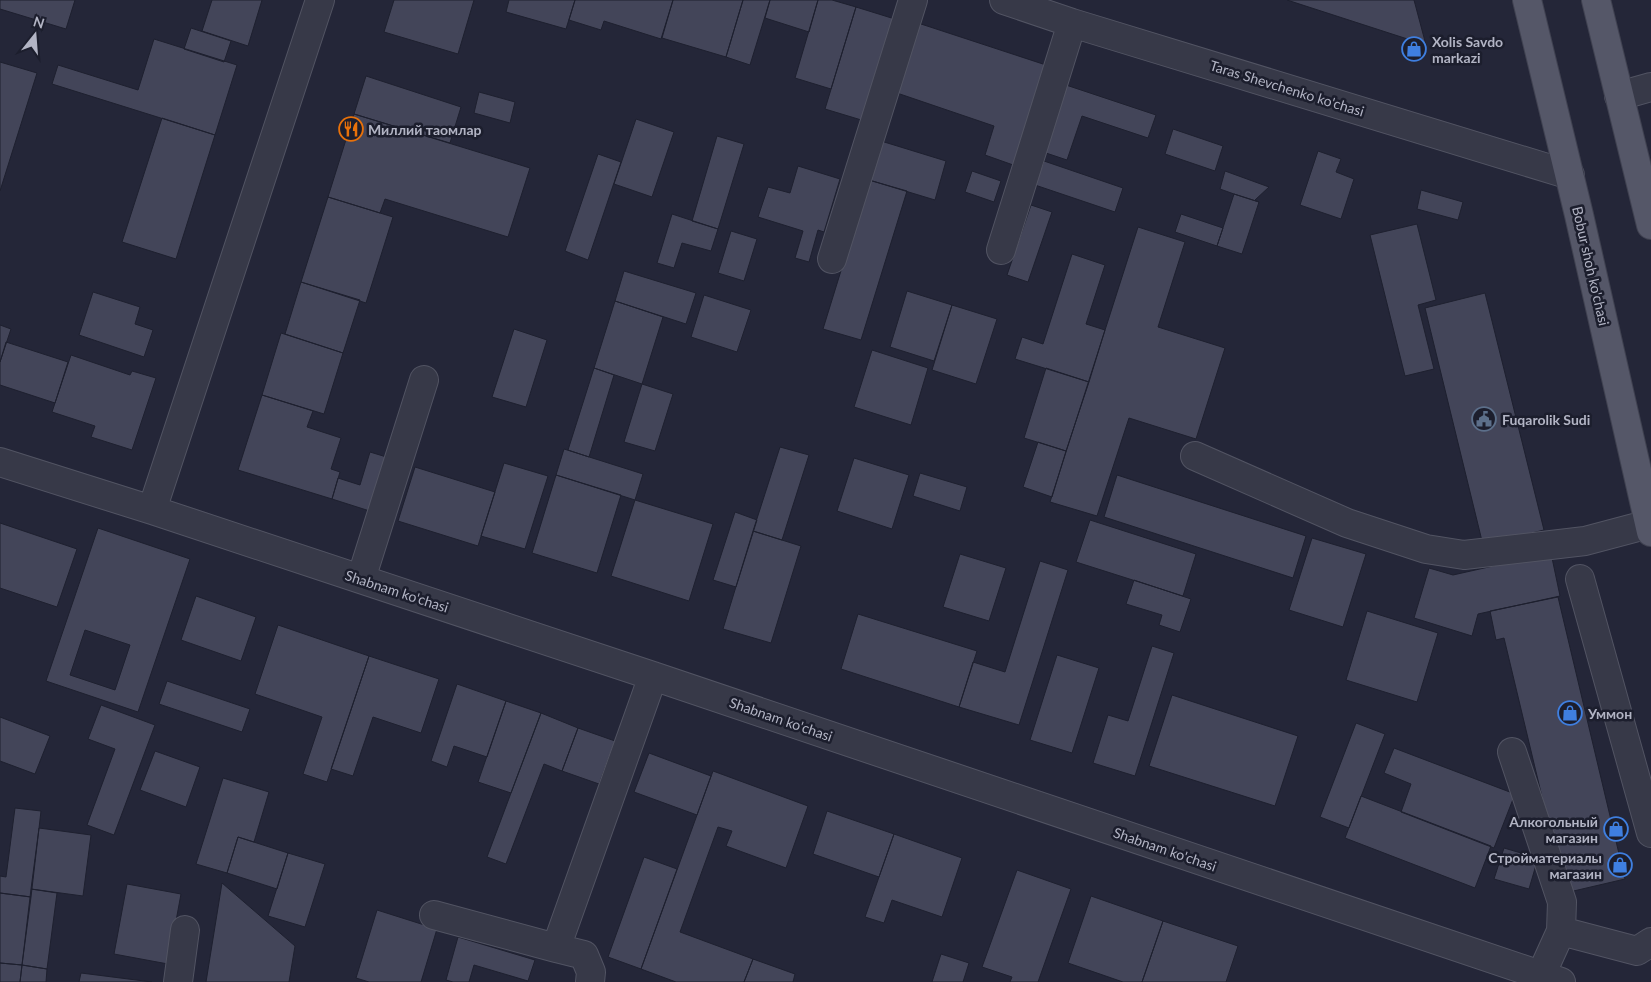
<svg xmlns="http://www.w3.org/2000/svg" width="1651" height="982" font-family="Lato,sans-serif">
  <rect width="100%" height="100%" fill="#242638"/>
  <path fill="#434559" stroke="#1e202f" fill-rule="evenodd" d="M0 0H75L66 29 0 9Z
    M212 0H262L248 46 202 31Z
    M394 0H474L458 54 384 32Z
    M509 0H575L566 29 506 12Z
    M575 0H673L661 39 604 21 601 30 569 20Z
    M673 0H743L726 57 662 38Z
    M743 0H770L750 65 726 57Z
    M770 0H818L809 32 765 18Z
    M818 0H832L856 7 831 89 795 78Z
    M1287 0H1414L1426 45Z
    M856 7 898 20 868 122 825 109Z
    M918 23 1049 66 1016 166 985 155 994 126 894 92Z
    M191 28 231 41 224 62 184 49Z
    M154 39 237 65 215 135 52 84 58 65 138 90Z
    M0 62 37 73 0 191Z
    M366 76 461 107 450 143 354 114Z
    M1063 84 1156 115 1148 138 1082 116 1067 160 1040 151Z
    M479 92 515 102 510 123 474 113Z
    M354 114 530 168 508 237 385 199 380 213 328 197Z
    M162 118 215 135 176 259 122 242Z
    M636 119 674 132 652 197 614 184Z
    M1173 129 1223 146 1215 171 1165 154Z
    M717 136 744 144 718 229 692 221Z
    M881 141 946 161 935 200 869 180Z
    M1318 151 1341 159 1336 172 1354 179 1341 219 1300 205Z
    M598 154 621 162 588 260 565 251Z
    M1044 161 1123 188 1115 212 1035 185Z
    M798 166 840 179 824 232 818 230 809 262 795 258 803 231 758 217 768 187 790 193Z
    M972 171 1001 181 994 202 965 192Z
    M1225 171 1269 187 1255 200 1259 202 1234 194 1220 189Z
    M869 180 907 191 861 340 823 329Z
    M1421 190 1463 202 1458 220 1417 209Z
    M1234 194 1259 202 1242 254 1217 246Z
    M328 197 393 217 366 303 301 282Z
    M1031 205 1052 212 1028 282 1007 275Z
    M672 214 718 229 711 251 682 243 674 268 657 263Z
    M1181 214 1223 228 1217 246 1175 232Z
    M1417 224 1436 300 1418 305 1434 369 1405 376 1370 235Z
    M1138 227 1185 242 1158 327 1225 348 1196 439 1129 418 1097 516 1050 502Z
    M731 231 757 239 744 281 718 273Z
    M1072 254 1105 265 1086 324 1105 330 1089 382 1015 359 1022 337 1043 344Z
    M624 271 696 293 686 324 615 301Z
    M301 282 360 300 343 353 285 334Z
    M907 291 952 305 934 361 890 347Z
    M93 292 140 307 135 324 153 330 144 357 79 335Z
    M1485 293 1544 530 1483 545 1425 308Z
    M704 295 751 310 737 352 691 337Z
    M615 301 663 317 642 384 594 368Z
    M952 305 997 319 976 384 932 370Z
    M0 325 11 329 0 362Z
    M514 329 547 340 526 407 492 397Z
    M281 333 343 353 324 414 262 395Z
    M6 342 68 362 55 403 0 385V362Z
    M872 350 928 368 911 425 854 407Z
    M71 355 130 375 132 371 156 378 132 450 91 437 95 426 52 412Z
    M594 368 614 375 589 457 568 450Z
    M1046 368 1089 382 1066 451 1024 438Z
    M642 384 673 394 655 451 624 442Z
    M262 395 313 411 307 427 341 438 331 469 340 472 332 499 238 470Z
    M1038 442 1066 451 1052 497 1023 487Z
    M780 447 809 455 782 540 753 531Z
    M564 449 643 474 635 500 556 475Z
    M370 452 393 459 376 513 332 499 338 478 360 485Z
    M854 458 909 475 892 529 837 511Z
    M504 463 548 476 525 549 481 536Z
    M415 467 495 492 478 546 398 521Z
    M920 473 967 487 960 511 913 496Z
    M556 475 621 495 597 573 532 553Z
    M1117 475 1306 536 1293 578 1104 517Z
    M635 500 713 524 689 601 611 576Z
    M735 512 757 520 736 587 713 580Z
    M1090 520 1196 554 1183 596 1076 562Z
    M0 523 77 549 57 607 0 588Z
    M98 528 190 559 138 712 46 681ZM85 630 130 645 115 690 70 675Z
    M753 531 801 546 771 643 723 629Z
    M1312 538 1366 554 1343 627 1289 610Z
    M1551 553 1560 596 1478 614 1472 636 1414 618 1429 568 1453 575Z
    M960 554 1006 568 989 621 943 607Z
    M1040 561 1068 570 1019 725 959 707 973 662 1005 672Z
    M1134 580 1191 599 1180 632 1159 625 1162 615 1126 604Z
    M196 596 256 617 241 661 181 640Z
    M1558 597 1625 879 1565 893 1504 638 1496 640 1490 611Z
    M1367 611 1438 633 1417 702 1346 680Z
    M858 614 977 651 959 707 841 669Z
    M278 625 369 656 327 782 303 774 322 717 255 694Z
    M1152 646 1174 653 1135 776 1093 763 1108 715 1128 721Z
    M1057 655 1099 668 1072 753 1030 740Z
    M369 656 439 679 421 733 373 717 353 776 331 769Z
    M167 681 250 709 242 732 159 704Z
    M457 684 506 701 487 757 454 746 447 767 431 761Z
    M1172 695 1298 736 1275 806 1149 766Z
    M506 701 541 713 511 793 478 782Z
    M101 705 155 725 114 835 87 825 115 749 88 739Z
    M541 713 578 728 562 771 544 764 506 864 487 857Z
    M0 717 50 736 35 774 0 761Z
    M1356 723 1385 734 1349 828 1320 817Z
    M578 728 615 741 599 784 562 771Z
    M1394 748 1515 794 1494 848 1401 812 1411 784 1384 773Z
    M155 751 200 767 186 807 140 790Z
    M649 753 711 776 697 815 634 792Z
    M713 771 808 806 786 868 726 846 732 831 718 827 680 932 753 959 744 982H676L641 969Z
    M223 778 269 792 254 842 238 837 227 873 196 864Z
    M1361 796 1491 846 1475 888 1345 838Z
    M15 808 41 811 31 897 0 893V876L6 877Z
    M827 811 894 834 879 877 813 854Z
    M39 828 91 835 83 896 31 889Z
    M894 834 962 858 942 917 892 900 884 923 865 917Z
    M238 837 288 853 277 889 227 873Z
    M1504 848 1538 858 1529 889 1494 879Z
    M288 853 325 864 305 927 268 916Z
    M644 857 677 869 641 969 608 957Z
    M1017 870 1071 889 1038 982H1010L1012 977 982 967Z
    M222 883 295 946 289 982H206Z
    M127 884 181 894 168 964 114 954Z
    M31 889 57 893 47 969 22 965Z
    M0 893 31 897 22 965 0 963Z
    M1091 896 1163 921 1142 982H1123L1068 963Z
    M377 910 437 929 421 982H369L356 978Z
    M1163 921 1238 946 1226 982H1142Z
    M458 937 535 960 528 981 474 965 469 982H453L446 980Z
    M941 954 969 963 963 982H932Z
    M753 959 795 974 793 982H744Z
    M0 963 22 965 20 982H0Z
    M22 965 47 969 46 982H20Z
    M81 973 152 982H79Z"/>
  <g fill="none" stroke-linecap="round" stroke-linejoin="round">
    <g stroke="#525463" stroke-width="30">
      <path id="minor" d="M1004 0 1072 23 1570 175
        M1619 96 1651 87
        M1001 250 1072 23
        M832 259 913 0
        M1195 456 1347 523 1426 549 1464 555 1585 541 1649 524
        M0 462 152 510 653 676 1561 982
        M152 510 320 0
        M361 579 424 380
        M1580 579 1651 833
        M1512 752 1562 902 1561 931 1541 975
        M434 915 556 948
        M1561 931 1637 951 1651 942
        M178 982 185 930
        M590 982 591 972 584 955 556 948 653 676"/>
    </g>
    <g stroke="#404251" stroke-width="30">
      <path id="major" d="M1527 0 1579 215 1651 532
        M1596 0 1651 225"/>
    </g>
    <use href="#minor" stroke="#373948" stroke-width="28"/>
    <use href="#major" stroke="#555768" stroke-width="28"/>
  </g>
  <defs>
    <g id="shop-ring" transform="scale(1.25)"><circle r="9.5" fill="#1c1e2d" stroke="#3f7fe0" stroke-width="1.5"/><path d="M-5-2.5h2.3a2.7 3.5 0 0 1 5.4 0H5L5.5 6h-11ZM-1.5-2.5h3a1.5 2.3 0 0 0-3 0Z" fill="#3f7fe0"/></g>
    <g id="restaurant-ring" transform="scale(1.25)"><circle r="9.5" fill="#1c1e2d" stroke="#e8710a" stroke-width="1.5"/><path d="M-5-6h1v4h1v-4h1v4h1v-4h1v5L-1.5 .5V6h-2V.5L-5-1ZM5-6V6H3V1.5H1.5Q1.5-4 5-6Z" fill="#e8710a"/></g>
    <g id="civic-ring" transform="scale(1.25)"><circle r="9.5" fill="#1c1e2d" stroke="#5c6f8a" stroke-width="1.5"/><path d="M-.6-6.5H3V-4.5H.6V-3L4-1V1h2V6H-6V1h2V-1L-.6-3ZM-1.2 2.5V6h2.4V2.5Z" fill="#5c6f8a"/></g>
  </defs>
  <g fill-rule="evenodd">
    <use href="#shop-ring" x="1414" y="49"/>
    <use href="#restaurant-ring" x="351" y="129"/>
    <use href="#civic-ring" x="1484" y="419"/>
    <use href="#shop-ring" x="1570" y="713"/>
    <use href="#shop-ring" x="1616" y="829"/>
    <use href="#shop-ring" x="1620" y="865"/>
  </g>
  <g text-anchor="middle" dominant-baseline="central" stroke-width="5" stroke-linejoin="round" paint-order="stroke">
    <g font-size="14" font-weight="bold" fill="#b2b4c4" stroke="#1c1e2d" text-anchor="start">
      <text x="1432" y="41">Xolis Savdo<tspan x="1432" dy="16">markazi</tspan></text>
      <text x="368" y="129">Миллий таомлар</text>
      <text x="1502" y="419">Fuqarolik Sudi</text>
      <text x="1588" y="713">Уммон</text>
      <text x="1598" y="821" text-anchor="end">Алкогольный<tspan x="1598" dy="16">магазин</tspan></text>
      <text x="1602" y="857" text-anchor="end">Стройматериалы<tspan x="1602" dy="16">магазин</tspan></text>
    </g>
    <g font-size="14" fill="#b2b4c4" stroke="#1c1e2d">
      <text transform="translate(1287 88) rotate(17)">Taras Shevchenko ko'chasi</text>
      <text transform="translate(1591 266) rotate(77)">Bobur shoh ko'chasi</text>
      <text transform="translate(397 591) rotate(18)">Shabnam ko'chasi</text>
      <text transform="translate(781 719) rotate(19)">Shabnam ko'chasi</text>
      <text transform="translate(1165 849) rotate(19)">Shabnam ko'chasi</text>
    </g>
  </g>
  <g transform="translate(35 35) rotate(17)" stroke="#1c1e2d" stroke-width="4" paint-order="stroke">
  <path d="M0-4L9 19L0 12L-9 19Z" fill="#b2b4c4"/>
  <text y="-8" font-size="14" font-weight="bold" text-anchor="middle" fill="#b2b4c4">N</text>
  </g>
</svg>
